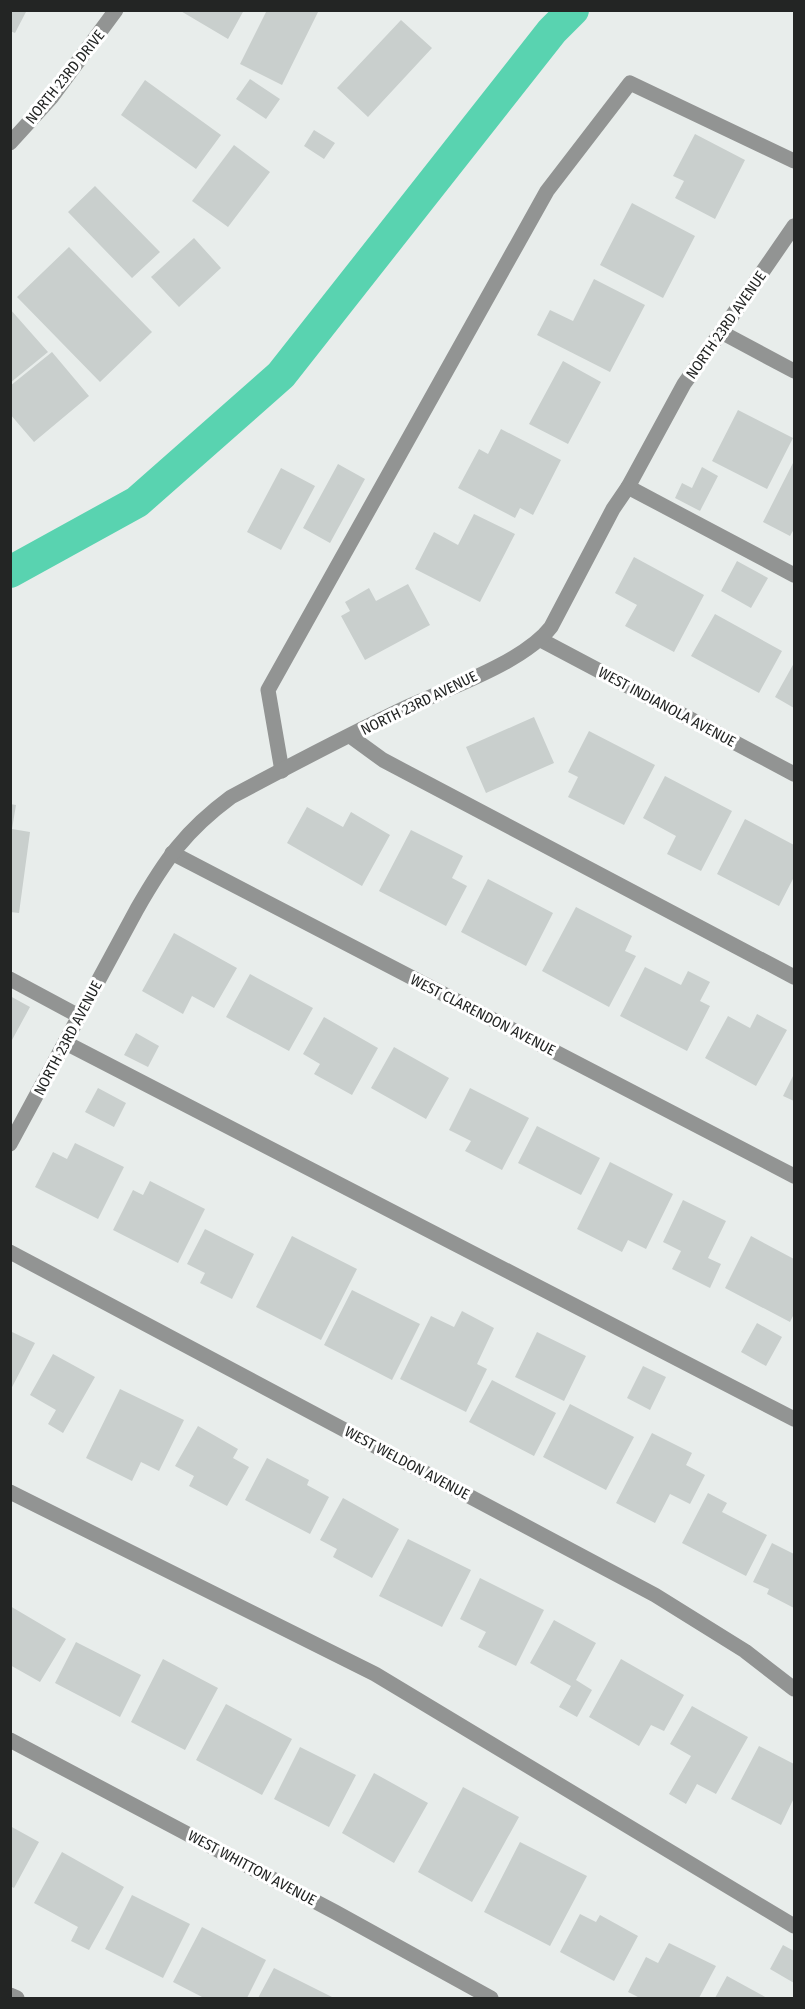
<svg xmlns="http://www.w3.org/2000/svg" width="805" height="2009" font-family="'Fira Sans Condensed',sans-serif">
  <rect width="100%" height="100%" fill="#e8edeb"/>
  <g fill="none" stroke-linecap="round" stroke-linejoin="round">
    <path stroke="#59d3b0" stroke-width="32" d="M10 572 137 502 281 375 552 31 573 10"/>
  </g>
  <path fill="#c9cfcd" d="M10 10H27L15 33 10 31Z
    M179 10H244L228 39Z
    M267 10H319L282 85 240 64Z
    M401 20 432 48 368 117 337 88Z
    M250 79 280 99 266 119 236 99Z
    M145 80 221 135 196 169 121 115Z
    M314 130 335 143 324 159 304 146Z
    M695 134 745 160 715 219 675 198 684 181 673 176Z
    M234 145 270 172 228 227 192 201Z
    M95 186 160 252 132 278 68 212Z
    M632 203 695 236 663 298 600 265Z
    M194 238 221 268 179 307 151 277Z
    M69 247 152 332 100 382 17 297Z
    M594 279 645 305 610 372 537 335 550 310 573 321Z
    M10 309 48 352 10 383Z
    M52 352 89 396 34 442 10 414V386Z
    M563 361 601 382 568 444 529 424Z
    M738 410 793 438 767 489 712 461Z
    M501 429 561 460 533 515 520 508 515 518 458 488 479 449 488 454Z
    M794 461V529L790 536 763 522Z
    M338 464 365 479 330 543 303 528Z
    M702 467 718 476 700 511 675 498 682 483 692 488Z
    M281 468 315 486 281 550 247 532Z
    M474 514 515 534 480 602 415 569 434 532 458 545Z
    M634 557 704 595 674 652 625 626 637 605 615 593Z
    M737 561 768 578 751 608 721 591Z
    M408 584 430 625 365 660 341 616 350 611 345 602 369 588 376 601Z
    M715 614 782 651 759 693 691 656Z
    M794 663V708L775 697Z
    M534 717 554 763 486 793 466 747Z
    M589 731 655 765 624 825 568 797 578 777 568 772Z
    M665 776 732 811 701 871 667 854 676 836 643 818Z
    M10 804 16 805 12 829 30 832 19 913 10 912Z
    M307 807 343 827 351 812 390 835 362 886 287 843Z
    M745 819 794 845V877L779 906 717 874Z
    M411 830 463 856 452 878 467 886 446 926 379 891Z
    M488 879 553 913 526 966 461 932Z
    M576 907 632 936 625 951 636 956 609 1007 542 971Z
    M174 933 237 968 214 1008 192 996 183 1014 142 991Z
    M645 967 681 985 688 971 710 982 700 1001 710 1006 687 1051 620 1016Z
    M250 974 313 1008 289 1051 226 1017Z
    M10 996 30 1007 12 1040H10Z
    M757 1014 787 1030 756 1086 705 1058 728 1016 750 1028Z
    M324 1017 378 1048 352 1095 314 1074 320 1064 303 1054Z
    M136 1033 159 1046 148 1067 124 1055Z
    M394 1047 449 1078 426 1119 371 1088Z
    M794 1074V1101L783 1096Z
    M98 1088 126 1103 114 1127 85 1112Z
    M470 1088 529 1118 502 1170 465 1151 471 1141 449 1130Z
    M537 1126 600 1158 581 1195 518 1163Z
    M75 1143 124 1167 98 1219 35 1187 53 1152 67 1159Z
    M610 1162 673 1194 646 1249 628 1240 622 1252 577 1229Z
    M150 1181 205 1209 178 1263 113 1230 133 1190 143 1195Z
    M683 1200 726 1221 708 1258 721 1264 710 1288 672 1269 681 1251 663 1242Z
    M205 1229 254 1254 232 1299 200 1283 205 1273 187 1264Z
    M292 1236 357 1269 321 1340 256 1307Z
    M751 1236 794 1259V1314L790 1322 725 1288Z
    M352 1290 420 1324 392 1380 324 1345Z
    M462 1311 494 1328 477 1364 487 1369 466 1412 400 1379 431 1316 454 1327Z
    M757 1323 782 1337 766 1366 741 1352Z
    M10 1331 35 1343 10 1391Z
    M537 1332 586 1356 564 1401 515 1377Z
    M53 1354 95 1377 63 1433 48 1424 56 1410 30 1395Z
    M643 1366 666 1377 650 1410 627 1398Z
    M492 1380 556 1413 534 1456 469 1422Z
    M120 1389 184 1420 159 1471 141 1462 132 1481 86 1458Z
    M570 1404 634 1437 606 1490 543 1457Z
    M198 1426 238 1449 233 1458 249 1467 227 1506 189 1486 194 1476 175 1466Z
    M652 1433 692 1453 686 1465 705 1475 690 1504 670 1494 655 1523 616 1503Z
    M267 1458 309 1480 307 1485 329 1497 310 1534 245 1500Z
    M708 1493 727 1503 722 1512 767 1535 746 1576 682 1543Z
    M343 1498 399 1529 372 1578 333 1557 337 1549 320 1540Z
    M408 1539 471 1570 442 1627 379 1596Z
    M772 1543 794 1554V1608L767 1594 769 1589 753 1582Z
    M480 1578 544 1610 516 1666 478 1647 486 1632 460 1619Z
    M10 1606 66 1639 40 1682 10 1665Z
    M554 1620 596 1643 576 1680 592 1690 577 1717 559 1707 571 1686 530 1663Z
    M76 1642 141 1675 120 1717 55 1683Z
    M163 1659 218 1688 185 1750 131 1722Z
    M621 1659 684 1695 664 1731 651 1725 639 1746 589 1717Z
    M226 1704 292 1739 262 1795 196 1760Z
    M692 1706 748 1737 716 1794 697 1784 686 1804 669 1794 691 1756 670 1744Z
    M759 1746 794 1764V1798L781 1825 731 1799Z
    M300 1747 356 1775 329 1827 274 1799Z
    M374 1773 428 1803 394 1863 342 1833Z
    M463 1787 519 1817 472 1902 418 1872Z
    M10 1826 39 1842 14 1888 10 1886Z
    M520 1842 587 1876 550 1946 484 1912Z
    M62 1852 124 1887 89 1950 71 1941 78 1927 34 1903Z
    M132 1895 190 1924 163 1978 105 1949Z
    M580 1914 596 1922 600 1915 638 1936 614 1981 560 1952Z
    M202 1927 266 1960 247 1998H204L173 1982Z
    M669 1943 716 1966 699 1998H640L628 1992 646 1957 658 1963Z
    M783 1945 794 1951V1983L770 1969Z
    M274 1968 334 1998H258Z
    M727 1976 767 1998H715Z"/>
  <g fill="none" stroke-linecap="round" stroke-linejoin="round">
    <path stroke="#929493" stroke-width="15" d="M628 487 794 575
      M350 736 383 760 794 977
      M282 771 268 690 547 191 630 83 794 161
      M10 979 79 1016
      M66 1043 794 1419
      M10 1492 375 1674 794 1926
      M10 1995 17 1998"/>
    <path stroke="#929493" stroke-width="15" d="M10 143 51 98 116 10
      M794 226 721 332 794 371
      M541 640 794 774
      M172 853 794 1176
      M10 1252 655 1595 745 1651 794 1689
      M10 1740 335 1912 491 1998"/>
    <path stroke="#929493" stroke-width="15" d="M10 1144 137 909C165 860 185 831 231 797 289 766 348 735 407 707 449 688 524 662 551 627L613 509 628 487 684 384 721 332"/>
  </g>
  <g text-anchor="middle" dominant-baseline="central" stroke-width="6" stroke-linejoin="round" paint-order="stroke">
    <g font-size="15" fill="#232524" stroke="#fff">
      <text transform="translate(65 77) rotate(-51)">NORTH 23RD DRIVE</text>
      <text transform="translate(726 325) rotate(-55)">NORTH 23RD AVENUE</text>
      <text transform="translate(419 703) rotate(-26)">NORTH 23RD AVENUE</text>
      <text transform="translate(667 707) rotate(28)">WEST INDIANOLA AVENUE</text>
      <text transform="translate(483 1015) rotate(27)">WEST CLARENDON AVENUE</text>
      <text transform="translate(68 1038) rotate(-62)">NORTH 23RD AVENUE</text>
      <text transform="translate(407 1463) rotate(28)">WEST WELDON AVENUE</text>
      <text transform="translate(252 1868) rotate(28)">WEST WHITTON AVENUE</text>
    </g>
  </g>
  <rect width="805" height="2009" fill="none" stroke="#232524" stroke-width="24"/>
</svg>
